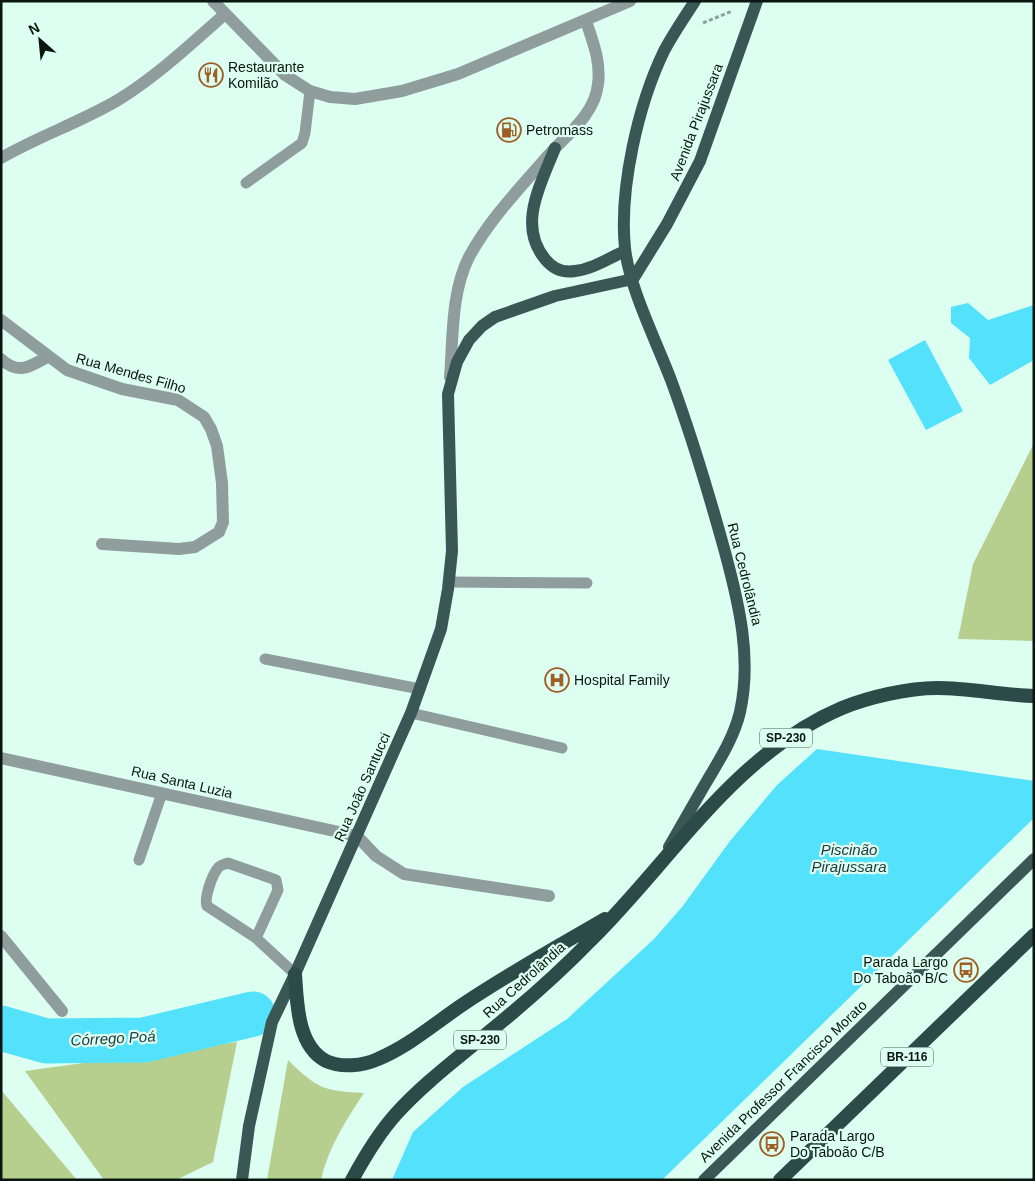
<svg xmlns="http://www.w3.org/2000/svg" width="1035" height="1181" font-family="Arial,sans-serif">
  <rect width="100%" height="100%" fill="#ddfff1"/>
  <path fill="#b6cf8f" d="M1034 443V641L958 639 973 564Z
    M237 1042 213 1162 176 1180H104L25 1071Z
    M288 1060C318 1089 323 1091 364 1093 346 1120 328 1148 321 1180H267Z
    M1 1090 77 1180H1Z"/>
  <path fill="#54e1fb" d="M968 303 988 320 1034 305V360L990 385 969 358 970 338 951 323V307Z
    M925 340 963 411 926 430 888 360Z
    M817 749 1034 781V818L662 1180H392L413 1132 463 1087 567 1019 654 939 682 907 730 841 777 785Z"/>
  <g fill="none" stroke-linecap="round" stroke-linejoin="round">
    <path stroke="#54e1fb" stroke-width="45" d="M1 1028 46 1041 144 1040 253 1014"/>
    <path stroke="#8aa399" stroke-width="3" stroke-dasharray="4 2.5" stroke-linecap="butt" d="M703 23 732 11"/>
    <path stroke="#8f9e9d" stroke-width="11" d="M246 183 302 143 305 133 310 91
      M449 582 587 583
      M265 659 420 689
      M411 713 562 748
      M139 860 162 793
      M256 938 278 890 276 880 228 863C225 864 220 865 218 868 212 875 204 898 207 906L256 938 295 974"/>
    <path stroke="#8f9e9d" stroke-width="12" d="M1 158C39 136 81 122 118 100 157 76 191 44 225 14
      M1 320 67 370 122 389 178 400 204 417 211 429 217 446 222 483 223 522 219 532 195 547 179 549 102 544
      M1 359C18 375 30 367 47 357
      M1 758 357 836 376 856 404 874 549 896
      M1 936 62 1011"/>
    <path stroke="#8f9e9d" stroke-width="12" d="M213 1 285 75 310 91 330 97 355 99 402 91 458 74 630 1
      M450 377C453 339 451 292 469 257 489 220 519 189 546 158 565 136 595 115 598 84 601 62 593 42 586 21"/>
    <path stroke="#3b5755" stroke-width="12" d="M555 148C541 184 517 225 545 259 553 269 563 273 575 271 593 269 609 258 625 251
      M633 279 667 224 700 161 757 1
      M669 847C682 825 694 803 707 781 720 759 734 737 740 712 752 658 739 604 725 552 709 494 692 437 671 380 657 343 629 287 625 248 619 189 638 105 664 51 673 34 684 18 695 1
      M242 1180 249 1126 272 1022 295 974 411 713 441 629 448 589 452 551 448 394 457 362 469 340 482 326 495 317 555 296 633 279
      M704 1180 1034 859"/>
    <path stroke="#2c4a48" stroke-width="14" d="M295 974C297 1002 297 1046 326 1061 341 1068 363 1066 378 1059 409 1046 434 1024 462 1005 508 974 557 947 605 919
      M352 1180C365 1156 378 1134 396 1114 424 1083 458 1058 489 1032 525 1003 559 973 591 940 672 860 734 754 842 708 869 697 908 688 937 688 969 688 1001 695 1034 696
      M780 1180 1034 935"/>
  </g>
  <defs>
    <g id="restaurant-ring" transform="scale(1.25)"><circle r="9.5" fill="#ddfff1" stroke="#9d5f24" stroke-width="1.5"/><path d="M-5-6h1v4h1v-4h1v4h1v-4h1v5L-1.5 .5V6h-2V.5L-5-1ZM5-6V6H3V1.5H1.5Q1.5-4 5-6Z" fill="#9d5f24"/></g>
    <g id="fuel-ring" transform="scale(1.25)"><circle r="9.5" fill="#ddfff1" stroke="#9d5f24" stroke-width="1.5"/><path d="M-5.5-6h7V0h2V4h1.3V-2.5L3-4.5l.8-.8L6-3V5H2.5V1h-1V6h-7ZM-4.2-4.7v3.2H.2V-4.7Z" fill="#9d5f24"/></g>
    <g id="hospital-ring" transform="scale(1.25)"><circle r="9.5" fill="#ddfff1" stroke="#9d5f24" stroke-width="1.5"/><path d="M-5-5h3v3.5h4V-5h3V5h-3V1.5h-4V5h-3Z" fill="#9d5f24"/></g>
    <g id="bus-ring" transform="scale(1.25)"><circle r="9.5" fill="#ddfff1" stroke="#9d5f24" stroke-width="1.5"/><path d="M-5-6H5V4H4V6H2V4H-2V6H-4V4H-5ZM-3.5-4V0h7V-4ZM-3.5 1.2v1.5H-2V1.2ZM2 1.2v1.5H3.5V1.2Z" fill="#9d5f24"/></g>
  </defs>
  <g fill-rule="evenodd">
    <use href="#restaurant-ring" x="211" y="75"/>
    <use href="#fuel-ring" x="509" y="130"/>
    <use href="#hospital-ring" x="557" y="680"/>
    <use href="#bus-ring" x="966" y="970"/>
    <use href="#bus-ring" x="772" y="1144"/>
  </g>
  <g text-anchor="middle" dominant-baseline="central" stroke-width="4.5" stroke-linejoin="round" paint-order="stroke">
    <g fill="#ddfff1" stroke="#495c54" stroke-width="1">
      <rect x="760" y="728.5" width="52" height="19" rx="4"/>
      <rect x="454" y="1030.5" width="52" height="19" rx="4"/>
      <rect x="881" y="1047.5" width="52" height="19" rx="4"/>
    </g>
    <g font-size="12" font-weight="bold" fill="#0a1611">
      <text x="786" y="738">SP-230</text>
      <text x="480" y="1040">SP-230</text>
      <text x="907" y="1057">BR-116</text>
    </g>
    <g font-size="14" fill="#0a1611" stroke="#ddfff1" text-anchor="start">
      <text x="228" y="67">Restaurante<tspan x="228" dy="16">Komilão</tspan></text>
      <text x="526" y="130">Petromass</text>
      <text x="574" y="680">Hospital Family</text>
      <text x="948" y="962" text-anchor="end">Parada Largo<tspan x="948" dy="16">Do Taboão B/C</tspan></text>
      <text x="790" y="1136">Parada Largo<tspan x="790" dy="16">Do Taboão C/B</tspan></text>
    </g>
    <g font-size="14" fill="#0a1611" stroke="#ddfff1">
      <text transform="translate(696 122) rotate(-69)">Avenida Pirajussara</text>
      <text transform="translate(131 373) rotate(16)">Rua Mendes Filho</text>
      <text transform="translate(745 574) rotate(76)">Rua Cedrolândia</text>
      <text transform="translate(182 782) rotate(13)">Rua Santa Luzia</text>
      <text transform="translate(362 787) rotate(-66)">Rua João Santucci</text>
      <text transform="translate(524 980) rotate(-42)">Rua Cedrolândia</text>
      <text transform="translate(783 1081) rotate(-44)">Avenida Professor Francisco Morato</text>
    </g>
    <g font-size="15" font-style="italic" fill="#223a3f" stroke="#ddfff1">
      <text x="849" y="849">Piscinão<tspan x="849" dy="17">Pirajussara</tspan></text>
      <text transform="translate(113 1038) rotate(-3)">Córrego Poá</text>
    </g>
  </g>
  <rect width="1035" height="1181" fill="none" stroke="#0a1611" stroke-width="5"/>
  <g transform="translate(40 40) rotate(333)" stroke="#ddfff1" stroke-width="4" paint-order="stroke">
  <path d="M0-4L9 19L0 12L-9 19Z" fill="#0a1611"/>
  <text y="-8" font-size="14" font-weight="bold" text-anchor="middle" fill="#0a1611">N</text>
  </g>
</svg>
